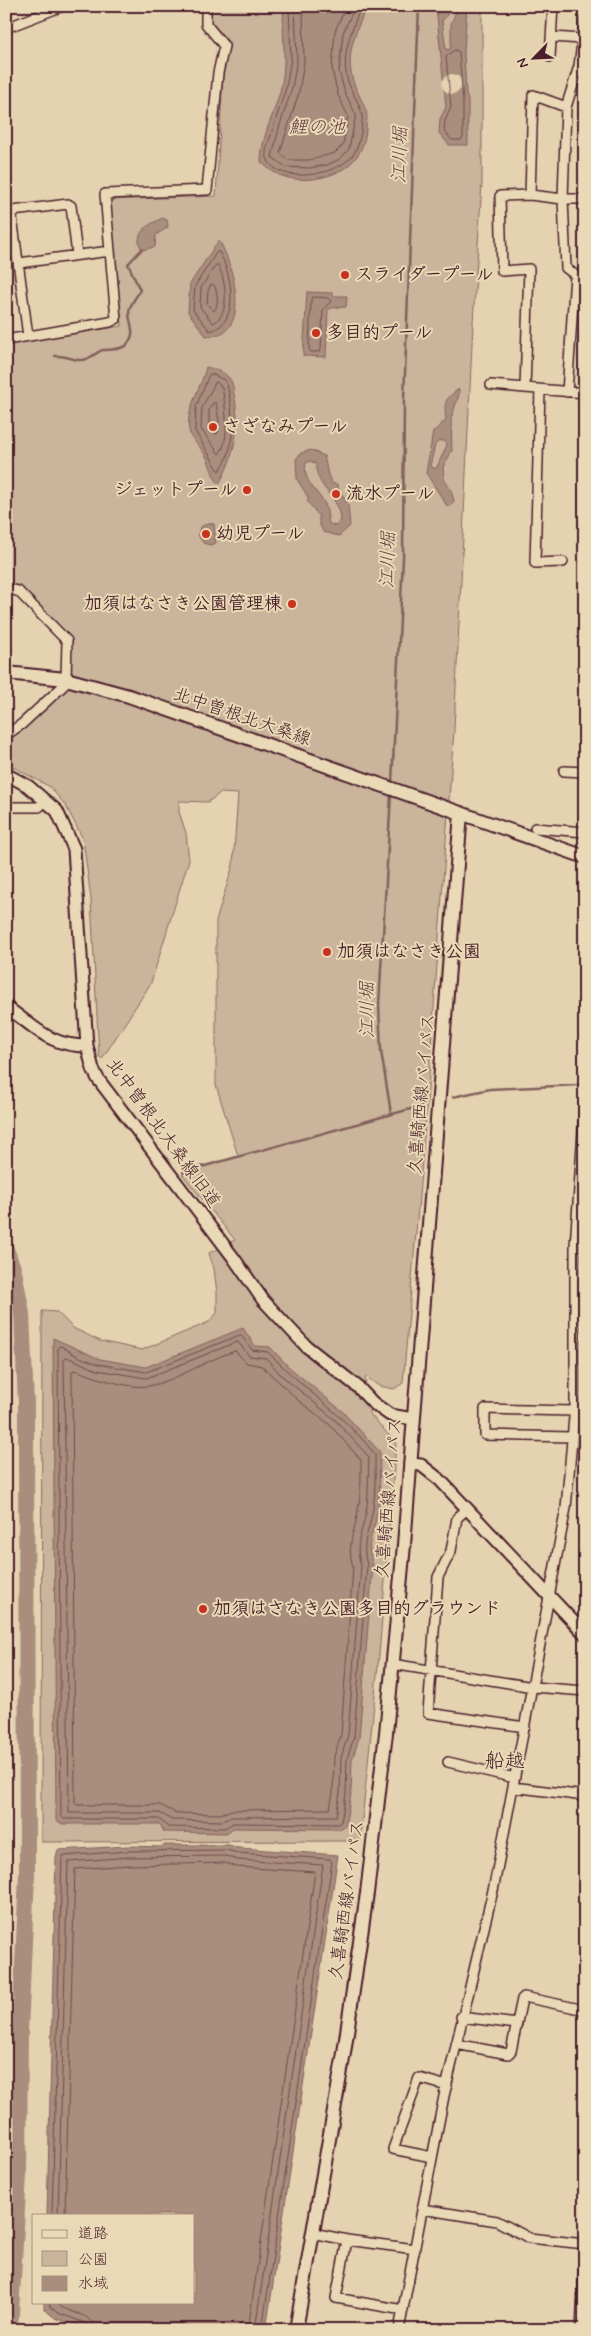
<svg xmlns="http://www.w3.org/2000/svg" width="591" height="2336" font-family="Mynerve,'Klee One',sans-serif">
  <rect width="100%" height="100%" fill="#e4d2b0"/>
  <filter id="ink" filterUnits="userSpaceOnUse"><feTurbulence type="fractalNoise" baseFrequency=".02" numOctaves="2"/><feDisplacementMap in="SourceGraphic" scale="10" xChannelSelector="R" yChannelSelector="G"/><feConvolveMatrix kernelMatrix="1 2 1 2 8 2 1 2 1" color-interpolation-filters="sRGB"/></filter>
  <g filter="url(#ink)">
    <path fill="#cab49b" stroke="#8a6a63" d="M211 6H482V183L473 323 454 730 427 1103 403 1383 394 1389 379 1386 365 1376 370 1414 396 1443 379 1655 360 1841 41 1842 42 1311 57 1312 73 1328 100 1341 142 1350 209 1322 217 1313V1293L214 1269 209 1253 235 1240 182 1174 238 1156 216 1085V921L233 865 238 794 220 793 208 802 179 801V812L186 833 189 860 181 885 151 983 102 1059 99 1056 91 899 83 839 66 806 50 787 6 763V740L20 732 67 690 70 640 20 587 6 584V344L122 326 109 200 216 196 223 76 230 43 210 21Z"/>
    <path fill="#a98d7d" stroke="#83615c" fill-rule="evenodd" d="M284 6H367C358 27 347 48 351 72 353 87 362 98 366 111 368 116 366 124 366 130 363 161 342 175 313 179 291 181 276 177 261 162 261 134 277 110 282 83 287 55 281 33 284 6Z
      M436 6H440V13L444 12 445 6H449V12L442 21 446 49 449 50 451 46V24L458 6H467L464 52 466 94 468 100V145H449L439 133 440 119 446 107Z
      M163 218 167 220 168 227 156 235 155 247 142 250C132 233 149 224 163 218Z
      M218 241 220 242C233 265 254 338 206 336L188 312 190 284Z
      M307 292 333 293V296H347L346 307 331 308 328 310 326 357 303 356Z
      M206 367C214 369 221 370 227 376 233 381 233 387 234 394 241 425 235 456 219 484 212 476 211 466 206 456 202 449 194 442 190 434 183 414 202 386 206 367Z
      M459 389V395L451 418 452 451 443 467 444 479 451 490 454 501 450 506H447L426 473 433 432 446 420C444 403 444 399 459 389ZM439 441H445L447 445 436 469 430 466 435 445Z
      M311 450 324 456 328 475 332 483 338 485V487L348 505 350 526 339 536 323 532 319 523V516L307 501 309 499 297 479 296 459 301 453ZM310 461 316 464C315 488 340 496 341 520L336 526 329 524C327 517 328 510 325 504 317 490 302 481 306 463Z
      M209 523 214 524 216 543 210 545 203 543 198 535 200 527Z
      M243 1328 255 1346 270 1347 289 1367 342 1411 380 1452C379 1473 381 1495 377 1515 373 1534 365 1543 373 1564L359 1738 352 1760 351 1794 345 1826 340 1829 233 1828 227 1833 164 1832 160 1824H63L56 1821 53 1338 100 1359 146 1367Z
      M164 1845H229L239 1848 338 1855 266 2330H92L55 2318 44 2309V2302H194V2215H47L56 1857 58 1850 129 1846 161 1847Z"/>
    <path fill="#e4d2b0" d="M442 84a10 10 0 1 1 20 0a10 10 0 1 1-20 0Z"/>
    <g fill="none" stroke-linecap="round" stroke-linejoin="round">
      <path stroke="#704b4c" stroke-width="1" d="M289 6 291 59 286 88 266 150C265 188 341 178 355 152 360 143 363 125 362 115 361 104 347 87 346 72 343 48 353 28 361 6
        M295 6 297 60 292 88 279 128 272 157 286 167 310 168 327 165 340 159 349 149 356 115 345 93 339 71 343 33 355 6
        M303 6 304 62 299 92 280 153 288 160H309L335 153 343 145 348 116 338 95 332 70 335 31 346 6
        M455 50 459 52 463 102V137L461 140H452L444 131 445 121 451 107 446 57Z
        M219 252C232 272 241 324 210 331L193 310 195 286 216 253Z
        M218 265C226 280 231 315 213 323L200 307 201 288 215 266Z
        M211 285H214C218 292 219 305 214 311L207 304 208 291Z
        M314 297 328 298 331 301 323 310 321 350 319 352H311L309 349 311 299Z
        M212 374 224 380 227 384C233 408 237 452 219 471L195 431 196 407 209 375Z
        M216 382 222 387C225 403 231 441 219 454L201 429 202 408Z
        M216 403 219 421 218 433 215 434 209 426V410L213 403Z
        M241 1335 252 1350 268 1352C302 1388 344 1415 375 1454 375 1474 376 1496 372 1514 368 1535 361 1543 367 1565L354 1737 347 1759 346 1794 341 1822 338 1824 233 1823 225 1828 168 1827 159 1819H64L61 1816 58 1347 61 1346 77 1356 98 1364 146 1372Z
        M238 1342 249 1356 266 1358 282 1376 334 1419 369 1457C368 1475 369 1494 366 1512 362 1534 354 1543 361 1566L348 1735 341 1758 340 1793 336 1816 232 1817 222 1821 172 1820 160 1813H69L64 1359 67 1357 97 1370 146 1378Z
        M235 1351 247 1363 262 1366 299 1401 329 1424 361 1460C361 1476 361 1494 358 1510 355 1532 346 1543 353 1567L341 1734 334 1757 333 1792 330 1809 232 1810 220 1814 176 1813 160 1805H77L75 1803 72 1371 75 1370C94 1377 128 1389 149 1386 176 1381 208 1359 235 1351Z
        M52 2215 62 1856 129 1851 227 1850 238 1853 330 1859 332 1862 262 2330
        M58 2215 68 1862 129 1857 226 1856 237 1860 323 1865 255 2330
        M65 2215 75 1869 129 1865 225 1863 237 1867 315 1872 248 2330
        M49 2302 50 2307 58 2313 85 2323 88 2330
        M55 2302C66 2315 93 2311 95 2330"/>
      <path stroke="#83615c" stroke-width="2.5" d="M55 356C66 355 72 360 82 360 91 360 95 352 103 350 113 349 115 351 126 346 138 331 129 326 129 312 130 303 137 297 140 290L128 264 142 249
        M392 783 403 558 404 399 419 6
        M453 1097 490 1089 579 1085
        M391 1113 381 1051 379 1005 391 794
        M183 1172 425 1105"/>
      <path stroke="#a98d7d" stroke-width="16" d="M6 1249 14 1271 22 1314 26 1403 27 1874 20 2032 19 2174 10 2330"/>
      <g stroke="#4a1f2b" stroke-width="12">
        <path id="minor" d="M6 28 63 6
          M552 37 582 39
          M550 57 553 6
          M566 107 533 95 530 195 563 199H585
          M530 195 500 196 502 271 529 269 525 388 585 393
          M19 263 110 251
          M28 336 12 217 13 211 68 204 71 206 77 255
          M6 340 110 322 116 319 105 194 207 190 218 73 224 46 206 24V6
          M491 385 525 388
          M540 390 535 563 563 562
          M567 392 575 275 566 268 563 199 566 107 579 66 585 20
          M6 589 18 591 67 641 66 679 63 686 22 724 6 735
          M564 771 585 772
          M6 807H39L45 801
          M535 828 585 832
          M572 1437 485 1435V1409L574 1411
          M467 1509 457 1518 451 1551 438 1577 428 1713 525 1727
          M392 1664 533 1687 585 1691
          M448 1762 515 1778
          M513 1787 585 1796
          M461 2017 517 2024
          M456 2044 508 2054 511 2051 522 1999 524 1997 585 2010
          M432 2157 393 2149 419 2078 447 2086
          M422 2209 497 2221 529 2238 585 2244
          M313 2233 347 2240
          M403 2310 336 2298 347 2240 415 2249
          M399 2330 444 2096 494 1886 566 1508 575 1406V1246L585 1103
          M581 2330 585 2250"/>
      </g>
      <g stroke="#4a1f2b" stroke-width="15">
        <path id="tertiary" d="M6 774 28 786 57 811 74 849 87 1046 93 1069 98 1079 233 1257 263 1300 306 1346 358 1387 373 1403 390 1415 413 1419
          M6 1007C36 1027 48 1046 87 1046
          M410 1464 421 1465 440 1480 585 1634"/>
      </g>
      <g stroke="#4a1f2b" stroke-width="16">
        <path id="secondary" d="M6 673 66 679 129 696 585 857
          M296 2330 344 2053 367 1893 386 1733 404 1545 461 813"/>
      </g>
      <use href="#minor" stroke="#ead9b6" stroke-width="9"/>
      <use href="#tertiary" stroke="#ead9b6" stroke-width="11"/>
      <use href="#secondary" stroke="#ead9b6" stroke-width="12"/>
    </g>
  </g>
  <g fill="#c8321e" stroke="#ead9b6" stroke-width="2">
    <circle cx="345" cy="275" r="5"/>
    <circle cx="316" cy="333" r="5"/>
    <circle cx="213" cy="427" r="5"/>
    <circle cx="247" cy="490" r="5"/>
    <circle cx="336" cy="494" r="5"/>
    <circle cx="206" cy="534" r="5"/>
    <circle cx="292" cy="604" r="5"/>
    <circle cx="327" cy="952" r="5"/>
    <circle cx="203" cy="1609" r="5"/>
  </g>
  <g text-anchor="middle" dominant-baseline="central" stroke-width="4" stroke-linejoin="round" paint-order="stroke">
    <g font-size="18" font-weight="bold" fill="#4a1f2b" stroke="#ead9b6" text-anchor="start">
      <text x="355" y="275">スライダープール</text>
      <text x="326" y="333">多目的プール</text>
      <text x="223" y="427">さざなみプール</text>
      <text x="237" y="490" text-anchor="end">ジェットプール</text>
      <text x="346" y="494">流水プール</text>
      <text x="216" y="534">幼児プール</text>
      <text x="282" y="604" text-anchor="end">加須はなさき公園管理棟</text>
      <text x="337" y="952">加須はなさき公園</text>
      <text x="213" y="1609">加須はさなき公園多目的グラウンド</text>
    </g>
    <g font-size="18" fill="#4a1f2b" stroke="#ead9b6">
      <text transform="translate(242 717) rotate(19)">北中曽根北大桑線</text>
      <text transform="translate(422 1094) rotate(-85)">久喜騎西線バイパス</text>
      <text transform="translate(163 1133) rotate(54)">北中曽根北大桑線旧道</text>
      <text transform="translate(389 1498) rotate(-85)">久喜騎西線バイパス</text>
      <text transform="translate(347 1900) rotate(-82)">久喜騎西線バイパス</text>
    </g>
    <g font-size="19" font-style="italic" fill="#623a40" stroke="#ead9b6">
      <text x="317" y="127">鯉の池</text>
      <text transform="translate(400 155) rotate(-88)">江川堀</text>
      <text transform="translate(388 560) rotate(-88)">江川堀</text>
      <text transform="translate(367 1010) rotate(-90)">江川堀</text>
    </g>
    <g font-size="20" fill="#4a1f2b" stroke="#ead9b6">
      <text x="505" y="1761">船越</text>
    </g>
  </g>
  <rect width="591" height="2336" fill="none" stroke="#ead9b6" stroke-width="25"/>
  <rect x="12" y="12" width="566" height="2311" fill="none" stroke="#4a1f2b" stroke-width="2" filter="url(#ink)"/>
  <rect x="32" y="2214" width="162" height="90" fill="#ead9b6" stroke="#aa8f7e"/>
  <rect x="42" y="2230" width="25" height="8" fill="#ead9b6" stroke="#aa8f7e"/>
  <text x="78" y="2238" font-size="15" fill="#4a1f2b">道路</text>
  <rect x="42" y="2251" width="25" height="15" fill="#cab49b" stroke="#aa8f7e"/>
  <text x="78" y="2264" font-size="15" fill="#4a1f2b">公園</text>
  <rect x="42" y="2276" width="25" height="15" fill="#a98d7d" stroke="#aa8f7e"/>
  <text x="78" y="2288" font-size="15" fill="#4a1f2b">水域</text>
  <g transform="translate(534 58) rotate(246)" stroke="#ead9b6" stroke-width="4" paint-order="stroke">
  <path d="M0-4L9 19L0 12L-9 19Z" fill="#4a1f2b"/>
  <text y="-8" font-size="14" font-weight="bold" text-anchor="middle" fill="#4a1f2b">N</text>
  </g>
</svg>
